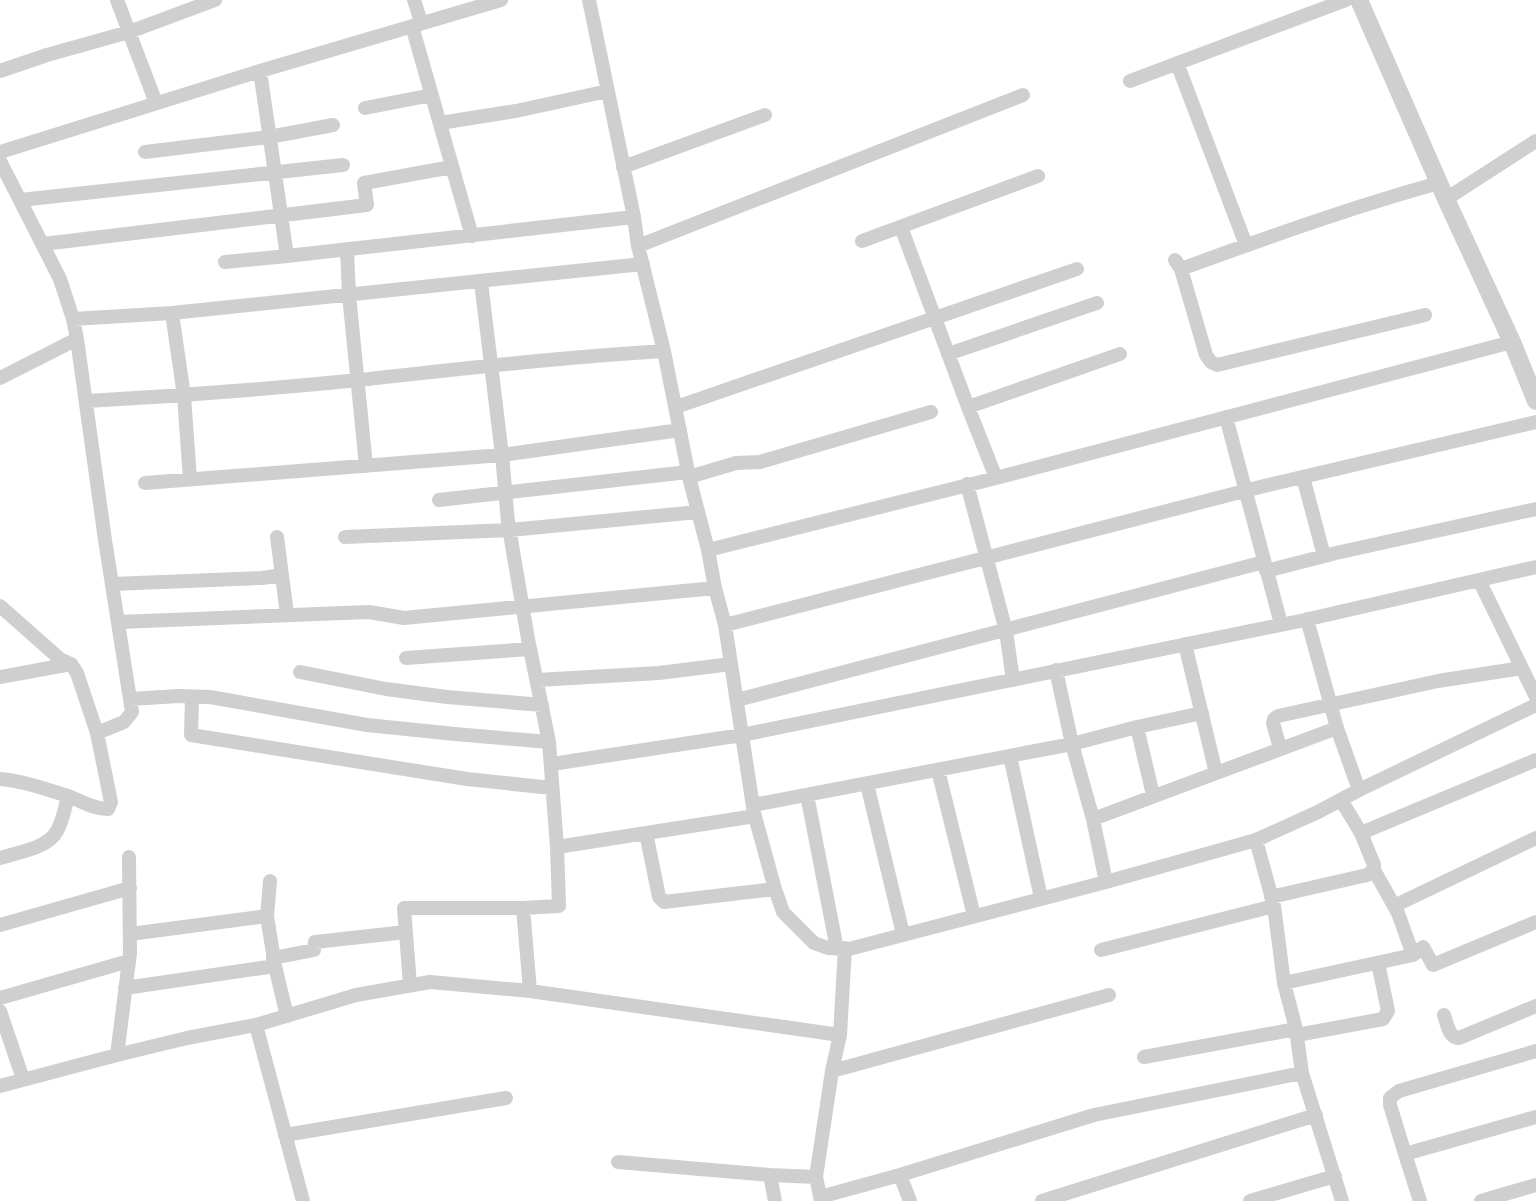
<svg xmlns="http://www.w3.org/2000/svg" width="1536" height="1201" font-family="Poppins,sans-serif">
  <rect width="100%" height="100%" fill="#fff"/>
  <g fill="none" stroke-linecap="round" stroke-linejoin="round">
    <path stroke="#cfcfcf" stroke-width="14" d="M117 0 156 103
      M414 0 421 22
      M589 0 634 217 638 246 664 351 689 477 708 550 715 588 725 625 754 813 775 889 783 912 814 943 828 948 849 949 1106 882 1256 840 1318 812 1359 790 1536 705
      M412 26 472 236
      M1177 63 1246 245
      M0 71 47 55 129 32 215 0
      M260 71 287 256
      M1130 81 1346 0
      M365 108 432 95
      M440 123 516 111 608 91
      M0 152 260 71 501 0
      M145 152 269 137 333 125
      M0 161 60 279 73 319 77 339 105 540 132 712 124 722 97 733
      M623 167 765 115
      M1446 199 1536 141
      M20 200 343 165
      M901 227 968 407 996 478
      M862 241 1038 176
      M43 244 367 205 364 183 452 167
      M638 246 1023 95
      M347 250 349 295 366 466
      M1175 260 1181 269 1206 355 1211 362 1217 365 1425 315
      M225 262 287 256 634 217
      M1181 269C1266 238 1352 207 1439 183
      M172 313 184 396 190 479
      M73 319 172 313 643 264
      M948 354 1097 303
      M0 378 77 339
      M87 401C178 396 268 389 359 380 461 369 562 357 664 351
      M676 407 1077 269
      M968 407 1120 354
      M1226 417 1281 624
      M689 477 736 463 760 462 931 412
      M1303 477 1324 556
      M145 483 502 455 680 430
      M967 484 1006 631 1013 680
      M439 500 688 472
      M277 537 287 614
      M345 537 510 530 698 512
      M708 550 996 478 1512 342
      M1266 571 1336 553 1536 509
      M1479 580 1536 697
      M112 584 262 578 282 575
      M0 606 60 659 71 664 77 673 97 733 111 802 108 809C94 809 81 801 68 796 46 789 23 781 0 779
      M1307 619 1337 728 1359 790
      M119 622 369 612 404 618 715 588
      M725 625 1260 487 1536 422
      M1185 644 1216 773
      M406 658 530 649
      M1056 670 1072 744 1093 819 1106 882
      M300 672 386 689 447 697 542 705
      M0 677 71 664
      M537 680 659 673 731 664
      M192 697 191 735 467 779 552 788
      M130 699 179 696 210 697 367 725 455 734 549 742
      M737 700 1264 562
      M1137 727 1153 795
      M1280 748 1273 723 1274 719 1278 716 1438 681 1522 668
      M1010 756 1041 898
      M552 764 742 735 1300 621 1536 567
      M938 770 974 916
      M867 784 903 934
      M807 795 837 949
      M1341 800 1361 833 1374 865V870L1398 913 1413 955
      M753 805 1072 744 1137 727 1202 713
      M1093 819 1337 728
      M646 833 659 897 664 902 775 889
      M1361 833 1536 760
      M1256 840 1274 906 1284 983 1296 1029 1302 1073 1342 1201
      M557 847 755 816
      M0 858C18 852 47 849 57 831 63 821 65 807 68 796
      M270 881 267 916 275 966 287 1016
      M1271 897 1367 875 1374 870
      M1394 906 1536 838
      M523 908 530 991
      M0 925 130 888
      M130 934 267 916
      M1101 950 1274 906
      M273 958 314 950 315 942 406 932
      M1284 983 1413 955 1423 947 1433 965 1536 922
      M410 985 404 908H523L559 906 557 847 549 742 528 639 508 522 502 455 481 282
      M125 988 275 966
      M0 998 129 961
      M0 1011 23 1079
      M1444 1015C1447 1024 1449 1038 1459 1038L1536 1006
      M256 1025 303 1201
      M1297 1035 1383 1019 1388 1011 1378 963
      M117 1055 130 953 129 857
      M1144 1057 1296 1029
      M832 1071 1109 995
      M0 1086 117 1055 187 1038 256 1025 356 995 430 982 530 991 840 1035
      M285 1135 506 1098
      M1405 1154 1390 1105V1098L1399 1091 1536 1051
      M618 1162 770 1175 816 1177
      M770 1175 775 1201
      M900 1175 910 1201
      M820 1197 900 1175 1094 1115 1302 1073
      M821 1201 816 1177 832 1071 840 1035 845 948
      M1042 1201 1316 1115
      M1250 1201 1335 1176
      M1420 1201 1405 1154 1536 1117
      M1481 1201 1536 1185"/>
    <path stroke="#cfcfcf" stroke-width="18" d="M1359 0 1446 199 1512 342 1536 401"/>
  </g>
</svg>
